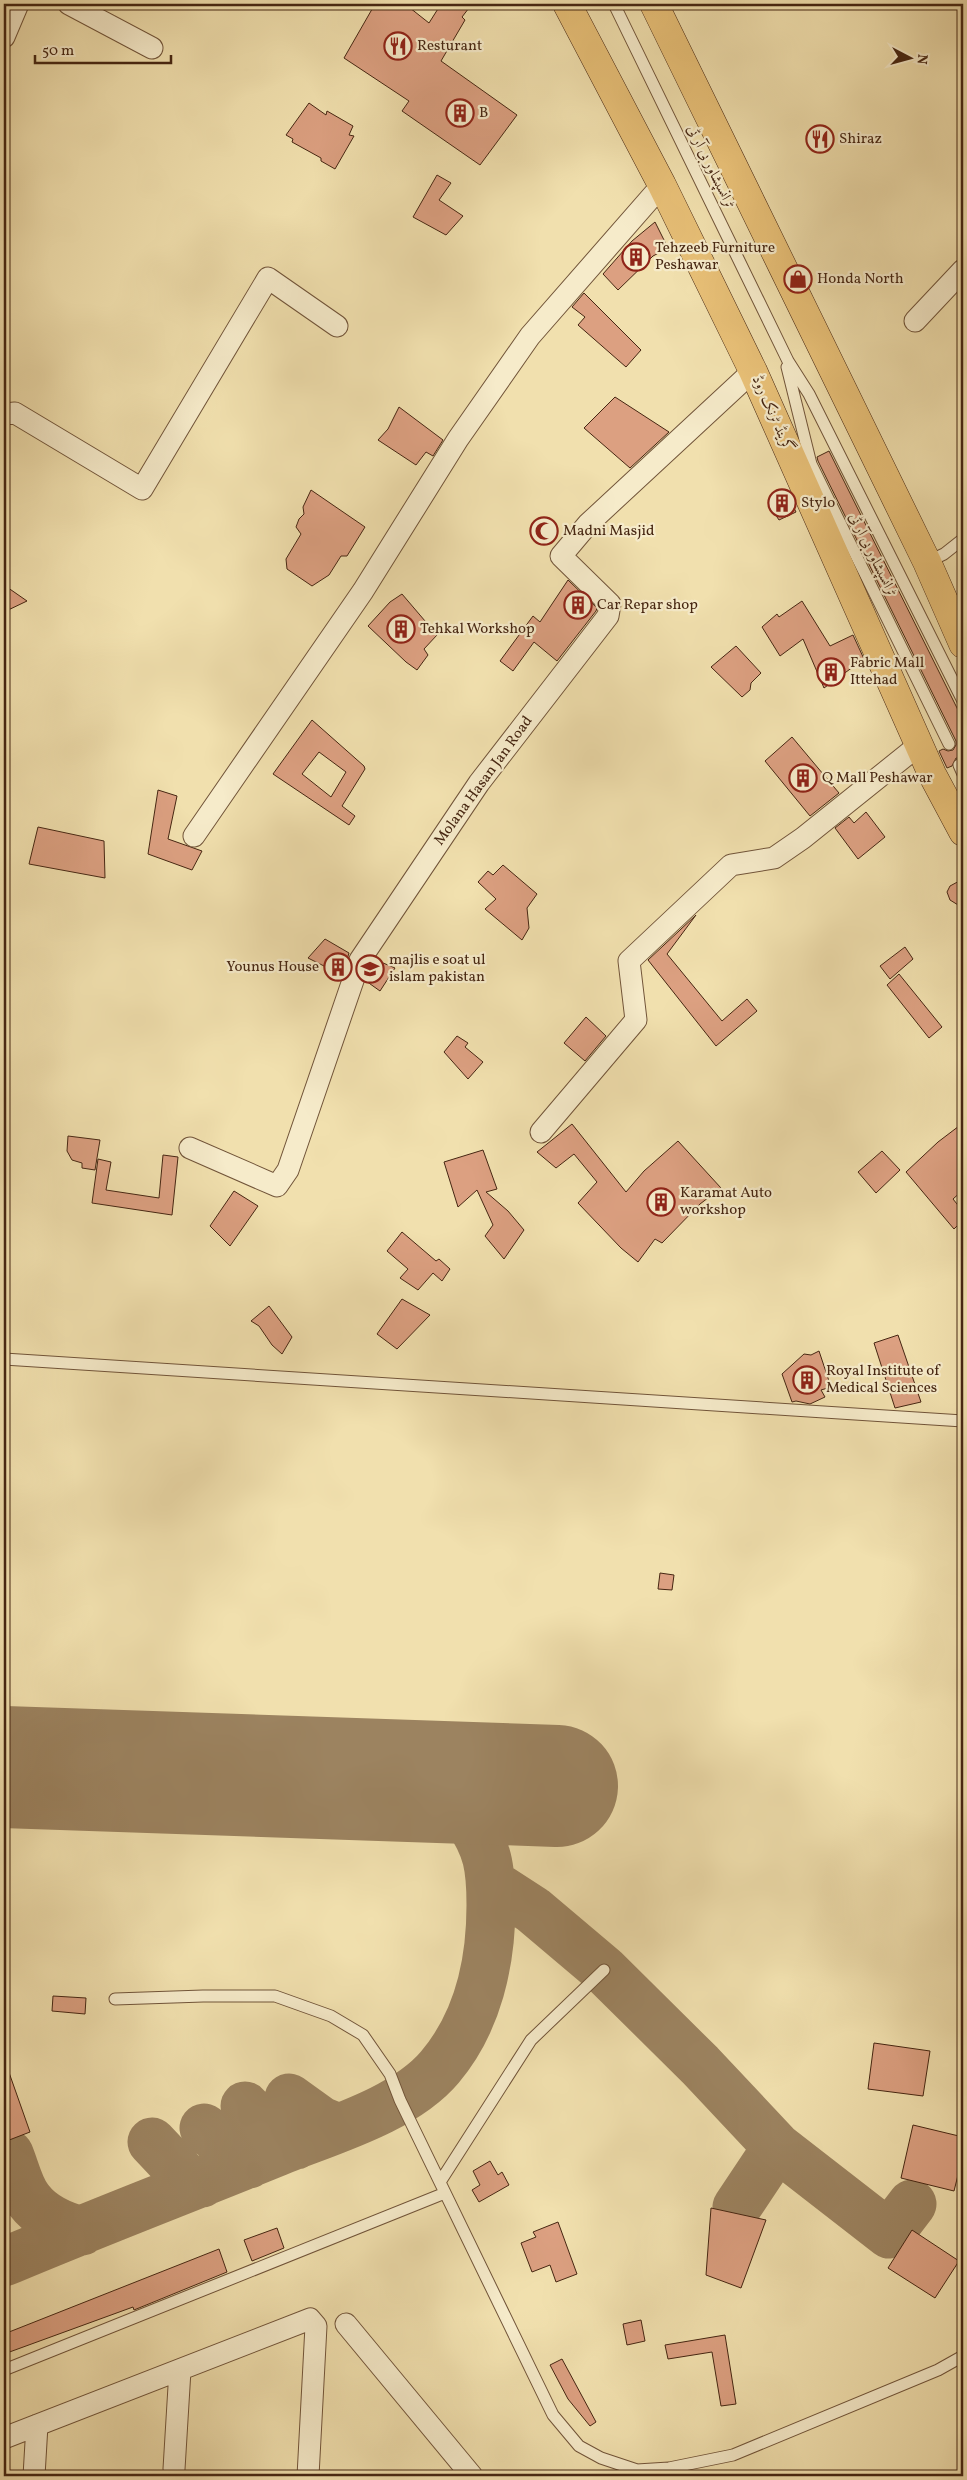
<svg xmlns="http://www.w3.org/2000/svg" width="967" height="2480" font-family="Vollkorn,Amiri,serif">
  <rect width="100%" height="100%" fill="#f1e0ae"/>
  <filter id="stains"><feTurbulence type="fractalNoise" baseFrequency=".004" numOctaves="4"/><feColorMatrix values="0 0 0 0 .2 0 0 0 0 .09 0 0 0 0 .02 0 0 0 .5 -.17"/></filter>
  <radialGradient id="worn" r=".72"><stop offset=".6" stop-color="#630" stop-opacity="0"/><stop offset="1" stop-color="#630" stop-opacity=".3"/></radialGradient>
  <g fill="none" stroke-linecap="round" stroke-linejoin="round">
    <path stroke="#9c8360" stroke-width="49" d="M491 1883 533 1910 604 1970 700 2065 777 2147 889 2234 912 2204
      M289 2098 321 2121 338 2128
      M245 2106 279 2140 296 2145
      M204 2128 249 2164
      M152 2142 184 2176 202 2183
      M9 2154C15 2168 19 2188 29 2200 41 2216 63 2226 82 2231
      M737 2207 777 2147
      M4 2262C94 2224 186 2189 277 2152 329 2131 404 2110 440 2067 478 2022 491 1962 491 1905 491 1868 488 1848 467 1818 462 1810 457 1801 450 1795 444 1789 433 1786 425 1782"/>
    <path stroke="#9c8360" stroke-width="122" d="M4 1767 557 1786"/>
  </g>
  <path fill="#dca081" stroke="#462612" fill-rule="evenodd" d="M375 4H405L429 23 441 4H472L462 17 465 20 441 61 517 115 480 165 402 111 409 101 344 58Z
    M309 103 326 115 327 111 353 126 349 135 354 136 335 169 321 161V158L292 142 293 139 286 135Z
    M437 175 451 183 439 200 463 216 446 235 413 217Z
    M655 222 668 248 653 256 618 290 603 274 632 241Z
    M584 293 641 350 626 367 578 325 585 317 572 307Z
    M615 397 669 432 630 468 584 428Z
    M399 407 443 440 433 456 426 452 416 465 378 440 388 429Z
    M829 451 963 720V759L956 758 952 766 947 768 939 751 943 749 948 751 953 750 956 745V741L818 461 817 457Z
    M311 490 365 527 347 556H341L329 575 312 586 287 569 286 559 301 534 296 527 299 519 304 514 303 507Z
    M787 494 796 512 779 520 769 505Z
    M568 580 597 608 596 611 557 661 534 642 513 671 500 661 533 616 540 622Z
    M4 585 27 601 4 612Z
    M402 594 437 635 424 649 428 655 417 670 406 662 368 626 390 602Z
    M802 601 830 646 853 635 864 659 824 688 803 639 780 656 762 627 777 614 779 617Z
    M736 646 761 673 751 683 750 690 742 697 711 667Z
    M312 720 364 766 365 769 342 806 355 816 349 825 273 774ZM319 752 346 772 331 797 302 774Z
    M792 737 839 793 810 816 765 761Z
    M158 790 177 796 168 839 202 851 192 870 148 854Z
    M866 812 885 837 858 859 835 828 849 817 854 823Z
    M38 827 104 841 105 878 29 864Z
    M503 865 537 894 527 908 529 928 522 940 485 909 496 899 478 882 488 871 493 875Z
    M963 879V908L950 900 947 892 950 886Z
    M696 915 667 954 722 1021 747 999 757 1011 716 1046 648 960Z
    M325 939 349 953 342 975 308 958Z
    M905 947 913 959 890 979 880 966Z
    M376 960 395 968 380 991 366 981Z
    M899 974 942 1027 929 1038 887 985Z
    M586 1017 606 1036 585 1061 564 1043Z
    M457 1036 468 1043 465 1047 483 1062 468 1079 444 1052Z
    M963 1123V1190L953 1199 961 1209 963 1220 954 1229 906 1172 938 1142Z
    M572 1124 626 1192 644 1171 678 1141 721 1188 700 1204 662 1243 655 1239 638 1262 621 1248 578 1203 597 1182 574 1154 556 1168 537 1152Z
    M68 1136 100 1140 95 1170 82 1168V1163L72 1160 67 1151Z
    M483 1150 497 1189 486 1192 508 1211 524 1230 504 1259 485 1236 493 1225 477 1190 458 1207 444 1162Z
    M882 1151 900 1170 876 1193 858 1172Z
    M163 1155 178 1157 172 1215 92 1203 98 1159 111 1162 106 1190 159 1198Z
    M234 1191 258 1206 230 1246 210 1226Z
    M402 1232 436 1261 439 1259 450 1269 442 1281 433 1273 418 1290 400 1278 408 1269 387 1251Z
    M402 1299 430 1315 397 1349 377 1334Z
    M269 1306 292 1337 282 1354 272 1345 259 1326 251 1321Z
    M898 1335 921 1402 895 1408 874 1343Z
    M819 1351 831 1387 821 1390 825 1397 810 1404 796 1401 792 1402 782 1374 804 1354 811 1355Z
    M660 1573 674 1575 672 1590 658 1589Z
    M53 1996 86 1998 85 2014 52 2011Z
    M874 2043 930 2051 923 2096 868 2089Z
    M6 2064 30 2132 4 2142V2065Z
    M913 2125 963 2137V2155L954 2191 901 2178Z
    M490 2161 498 2175 502 2172 509 2185 479 2202 472 2190 480 2185 473 2171Z
    M711 2208 766 2220 741 2288 706 2275Z
    M558 2222 577 2274 556 2282 550 2265 532 2272 521 2243 536 2237 533 2232Z
    M277 2228 284 2248 252 2261 244 2240Z
    M912 2230 959 2261 935 2298 888 2268Z
    M219 2249 227 2272 134 2310 133 2307 4 2354V2334Z
    M641 2320 645 2341 627 2345 623 2324Z
    M725 2335 736 2404 721 2406 712 2352 668 2359 665 2345Z
    M562 2359 596 2422 590 2426 568 2399 550 2365Z"/>
  <g fill="none" stroke-linecap="round" stroke-linejoin="round">
    <g stroke="#715439" stroke-width="13">
      <path id="lane" d="M614 4 788 361 809 394 963 701
        M787 367 811 464 949 744
        M927 562 944 554 963 539
        M959 765 963 774
        M4 1359 963 1421
        M115 1999 203 1996H275L331 2016 363 2035 390 2074 400 2100 553 2415 579 2446 601 2458 637 2470 669 2468 733 2455 938 2370 963 2356
        M440 2182 531 2040 604 1970
        M4 2370 445 2193"/>
    </g>
    <g stroke="#715439" stroke-width="23">
      <path id="street" d="M69 4 152 48
        M4 37 18 4
        M915 321 963 270
        M4 414 15 413 142 489 268 278 337 326
        M194 836 363 591 458 439 530 336 662 185
        M541 1132 636 1020 629 961 731 865 774 858 803 838 919 745
        M190 1148 277 1186 288 1170 360 960 479 783 608 616 610 604 561 556 588 524 753 371
        M346 2324 472 2476
        M4 2438 310 2319 316 2326 308 2476
        M174 2469 180 2370
        M34 2476 37 2425"/>
    </g>
    <g stroke="#462612" stroke-width="29">
      <path id="highway" d="M567 4 662 185 753 371 932 774 963 832
        M654 4 927 562 963 644"/>
    </g>
    <use href="#lane" stroke="#f6ebca" stroke-width="11"/>
    <use href="#street" stroke="#f6ebca" stroke-width="21"/>
    <use href="#highway" stroke="#e8c077" stroke-width="28"/>
  </g>
  <defs>
    <g id="restaurant-ring" transform="scale(1.4375)"><circle r="9.5" fill="#f6ebca" stroke="#8f2418" stroke-width="1.5"/><path d="M-5-6h1v4h1v-4h1v4h1v-4h1v5L-1.5 .5V6h-2V.5L-5-1ZM5-6V6H3V1.5H1.5Q1.5-4 5-6Z" fill="#8f2418"/></g>
    <g id="building-ring" transform="scale(1.4375)"><circle r="9.5" fill="#f6ebca" stroke="#8f2418" stroke-width="1.5"/><path d="M-4-6H4V6H1V3H-1V6H-4ZM-2.5-4.3h1.7v1.8h-1.7ZM.8-4.3h1.7v1.8H.8ZM-2.5-1h1.7V.8h-1.7ZM.8-1h1.7V.8H.8Z" fill="#8f2418"/></g>
    <g id="shop-ring" transform="scale(1.4375)"><circle r="9.5" fill="#f6ebca" stroke="#8f2418" stroke-width="1.5"/><path d="M-5-2.5h2.3a2.7 3.5 0 0 1 5.4 0H5L5.5 6h-11ZM-1.5-2.5h3a1.5 2.3 0 0 0-3 0Z" fill="#8f2418"/></g>
    <g id="mosque-ring" transform="scale(1.4375)"><circle r="9.5" fill="#f6ebca" stroke="#8f2418" stroke-width="1.5"/><path d="M3.5-4.9A6 6 0 1 0 3.5 4.9A5 5 0 1 1 3.5-4.9Z" fill="#8f2418"/></g>
    <g id="school-ring" transform="scale(1.4375)"><circle r="9.5" fill="#f6ebca" stroke="#8f2418" stroke-width="1.5"/><path d="M0-5L7-2L0 1L-7-2ZM-4 1L0 2.5L4 1V4Q0 6-4 4Z" fill="#8f2418"/></g>
  </defs>
  <g fill-rule="evenodd">
    <use href="#restaurant-ring" x="398" y="46"/>
    <use href="#building-ring" x="460" y="113"/>
    <use href="#restaurant-ring" x="820" y="139"/>
    <use href="#building-ring" x="636" y="257"/>
    <use href="#shop-ring" x="798" y="279"/>
    <use href="#building-ring" x="782" y="503"/>
    <use href="#mosque-ring" x="544" y="531"/>
    <use href="#building-ring" x="578" y="605"/>
    <use href="#building-ring" x="401" y="629"/>
    <use href="#building-ring" x="831" y="672"/>
    <use href="#building-ring" x="803" y="778"/>
    <use href="#building-ring" x="338" y="967"/>
    <use href="#school-ring" x="370" y="969"/>
    <use href="#building-ring" x="661" y="1202"/>
    <use href="#building-ring" x="807" y="1380"/>
  </g>
  <g text-anchor="middle" dominant-baseline="central" stroke-width="4.5" stroke-linejoin="round" paint-order="stroke">
    <g font-size="15" fill="#462612" stroke="#f6ebca" text-anchor="start">
      <text x="417" y="46">Resturant</text>
      <text x="479" y="113">B</text>
      <text x="839" y="139">Shiraz</text>
      <text x="655" y="248">Tehzeeb Furniture<tspan x="655" dy="17">Peshawar</tspan></text>
      <text x="817" y="279">Honda North</text>
      <text x="801" y="503">Stylo</text>
      <text x="563" y="531">Madni Masjid</text>
      <text x="597" y="605">Car Repar shop</text>
      <text x="420" y="629">Tehkal Workshop</text>
      <text x="850" y="663">Fabric Mall<tspan x="850" dy="17">Ittehad</tspan></text>
      <text x="822" y="778">Q Mall Peshawar</text>
      <text x="389" y="960">majlis e soat ul<tspan x="389" dy="17">islam pakistan</tspan></text>
      <text x="319" y="967" text-anchor="end">Younus House</text>
      <text x="680" y="1193">Karamat Auto<tspan x="680" dy="17">workshop</tspan></text>
      <text x="826" y="1371">Royal Institute of<tspan x="826" dy="17">Medical Sciences</tspan></text>
    </g>
    <g font-size="15" fill="#462612" stroke="#f6ebca">
      <text transform="translate(710 167) rotate(64)">ٹرانسپشاور بی آر ٹی</text>
      <text transform="translate(772 414) rotate(66)">گرینڈ ٹرنک روڈ</text>
      <text transform="translate(872 555) rotate(64)">ٹرانسپشاور بی آر ٹی</text>
      <text transform="translate(484 781) rotate(-54)">Molana Hasan Jan Road</text>
    </g>
  </g>
  <rect width="967" height="2480" fill="none" stroke="#f1e0ae" stroke-width="20"/>
  <rect x="5" y="5" width="957" height="2470" fill="none" stroke="#462612" stroke-width="2.5"/>
  <rect x="10" y="10" width="947" height="2460" fill="none" stroke="#462612"/>
  <g transform="translate(910 58) rotate(96)" stroke="#f6ebca" stroke-width="4" paint-order="stroke">
  <path d="M0-4L9 19L0 12L-9 19Z" fill="#462612"/>
  <text y="-8" font-size="14" font-weight="bold" text-anchor="middle" fill="#462612">N</text>
  </g>
  <path d="M35 55v8h136v-8" fill="none" stroke="#462612" stroke-width="2.5"/>
  <text x="42" y="55" font-size="15" fill="#462612" stroke="#f6ebca" stroke-width="4" paint-order="stroke">50 m</text>
  <rect width="100%" height="100%" filter="url(#stains)"/>
  <rect width="100%" height="100%" fill="url(#worn)"/>
</svg>
